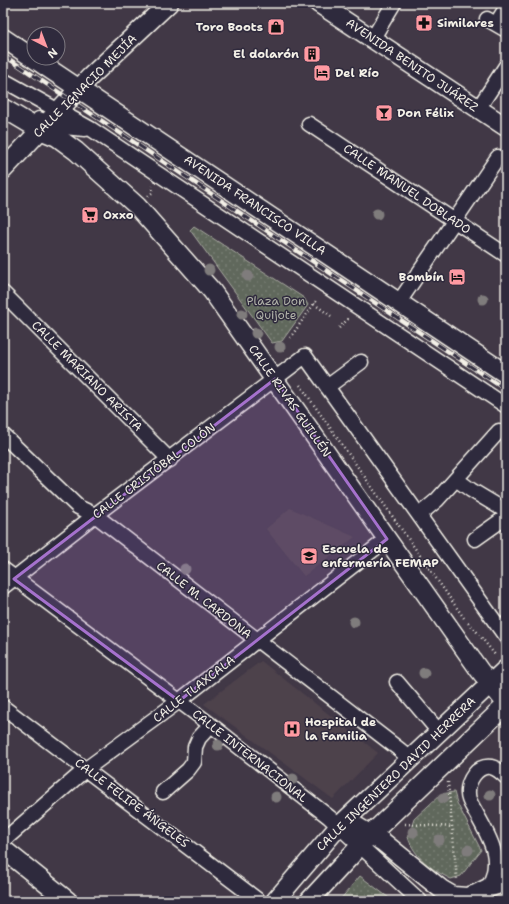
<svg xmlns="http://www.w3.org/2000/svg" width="509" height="904" font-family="'Shantell Sans',sans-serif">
  <defs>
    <pattern id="park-dots" width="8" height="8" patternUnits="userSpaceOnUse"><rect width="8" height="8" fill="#60685c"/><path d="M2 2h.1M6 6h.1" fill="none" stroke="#777e73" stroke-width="1.8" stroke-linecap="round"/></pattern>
  </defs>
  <rect width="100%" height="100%" fill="#413846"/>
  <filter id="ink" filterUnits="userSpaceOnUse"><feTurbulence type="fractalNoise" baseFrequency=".025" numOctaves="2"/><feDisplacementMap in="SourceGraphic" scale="8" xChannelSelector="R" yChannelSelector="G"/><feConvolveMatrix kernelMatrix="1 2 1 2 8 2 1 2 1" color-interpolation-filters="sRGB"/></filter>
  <g filter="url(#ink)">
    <path fill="#4e424c" d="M290 508 355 537 304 576 266 529Z
      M261 661 378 753 333 799 204 704Z"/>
    <path fill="url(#park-dots)" stroke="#aaaca2" d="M194 226 304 298 308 305 282 341 272 343 190 230Z
      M454 792 457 803 481 850 461 876 451 879C432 870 414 857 408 837L414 819 441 794Z
      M360 876 393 901H339Z"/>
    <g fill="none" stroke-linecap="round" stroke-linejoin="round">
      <g stroke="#f4f1e8" stroke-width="17">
        <path id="minor" d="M487 19 506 30
          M496 24 506 8
          M373 38 394 3
          M3 80 91 129 506 406
          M478 109 506 66
          M39 119 53 126 85 129
          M309 124 506 255
          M3 293 170 460
          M399 302 498 157
          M327 387 361 362
          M3 435 78 507 95 515 400 750 411 760
          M456 479 471 490 506 511
          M419 515 437 500 499 431
          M475 539 506 517
          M3 569 211 725 329 817 420 901
          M3 587 95 515 305 356 506 637
          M397 682 440 733
          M3 707 259 901
          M163 792 188 770 194 762 195 747 199 738 211 725
          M3 841 86 769 179 701 387 539
          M488 888C504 859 490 839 476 813 473 807 468 801 468 794 467 781 477 765 491 767 497 768 502 773 506 777"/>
      </g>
      <g stroke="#f4f1e8" stroke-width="21">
        <path id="major" d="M318 3 506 127
          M3 38 506 374
          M3 108 40 130 57 137 76 151 137 206 212 291 480 671 506 703
          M3 170 90 77 169 3
          M346 820 383 842 441 889 453 896 467 897 476 894 488 888 506 882
          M3 849 68 901
          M275 901 339 826 506 669
          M309 901 370 835 506 705"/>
      </g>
      <path stroke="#f4f1e8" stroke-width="2.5" stroke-dasharray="1 3" stroke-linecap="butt" d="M148 196 152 193 153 186
        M314 304 331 316
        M339 328 349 318
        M290 338 316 301
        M300 385 464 618
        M468 623 473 627 496 656
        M448 782 457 879
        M405 824 452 827"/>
      <use href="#minor" stroke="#2f2a3d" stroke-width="14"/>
      <use href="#major" stroke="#2f2a3d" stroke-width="18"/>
      <g stroke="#f4f1e8" stroke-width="4.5">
        <path id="rail" d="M3 55 506 390"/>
      </g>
      <use href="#rail" stroke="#2f2a3d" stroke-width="3" stroke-dasharray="9" stroke-linecap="butt"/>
    </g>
    <g fill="#7f7c7c">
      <circle cx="377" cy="214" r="5.5"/>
      <circle cx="209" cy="270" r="5.5"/>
      <circle cx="248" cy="276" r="5.5"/>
      <circle cx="483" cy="299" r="5.5"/>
      <circle cx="242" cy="314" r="5.5"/>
      <circle cx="256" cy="333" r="5.5"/>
      <circle cx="280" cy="347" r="5.5"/>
      <circle cx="185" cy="569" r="5.5"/>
      <circle cx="354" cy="622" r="5.5"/>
      <circle cx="424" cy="673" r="5.5"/>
      <circle cx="218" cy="745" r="5.5"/>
      <circle cx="293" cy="779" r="5.5"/>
      <circle cx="490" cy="795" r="5.5"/>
      <circle cx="276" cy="797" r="5.5"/>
      <circle cx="443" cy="798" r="5.5"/>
      <circle cx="413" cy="832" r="5.5"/>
      <circle cx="439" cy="840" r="5.5"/>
      <circle cx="468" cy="850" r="5.5"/>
    </g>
  </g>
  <path fill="#a571cd" fill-opacity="0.2" stroke="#a571cd" stroke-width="3" stroke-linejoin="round" d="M275 379 387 539 179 701 14 579Z"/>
  <defs>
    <g id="pharmacy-square" transform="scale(0.9)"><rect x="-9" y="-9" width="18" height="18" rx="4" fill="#ff9aa2" stroke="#2f2a3d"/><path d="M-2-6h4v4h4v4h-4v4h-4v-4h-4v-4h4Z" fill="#111"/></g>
    <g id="shop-square" transform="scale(0.9)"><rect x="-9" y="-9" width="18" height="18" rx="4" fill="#ff9aa2" stroke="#2f2a3d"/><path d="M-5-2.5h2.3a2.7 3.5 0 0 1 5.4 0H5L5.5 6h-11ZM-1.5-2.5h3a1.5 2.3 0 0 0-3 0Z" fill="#111"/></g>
    <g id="building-square" transform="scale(0.9)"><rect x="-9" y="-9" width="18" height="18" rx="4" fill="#ff9aa2" stroke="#2f2a3d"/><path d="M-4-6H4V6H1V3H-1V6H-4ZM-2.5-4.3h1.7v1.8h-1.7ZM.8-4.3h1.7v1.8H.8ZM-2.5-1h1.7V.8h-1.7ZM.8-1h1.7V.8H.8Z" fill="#111"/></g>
    <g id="hotel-square" transform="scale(0.9)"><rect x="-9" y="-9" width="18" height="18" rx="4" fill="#ff9aa2" stroke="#2f2a3d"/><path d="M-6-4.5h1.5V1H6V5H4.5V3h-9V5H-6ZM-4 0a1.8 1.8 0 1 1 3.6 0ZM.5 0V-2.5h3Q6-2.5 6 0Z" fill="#111"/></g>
    <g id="bar-square" transform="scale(0.9)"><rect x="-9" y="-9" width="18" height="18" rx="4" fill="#ff9aa2" stroke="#2f2a3d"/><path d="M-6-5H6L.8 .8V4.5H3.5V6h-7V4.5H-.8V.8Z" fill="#111"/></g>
    <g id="supermarket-square" transform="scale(0.9)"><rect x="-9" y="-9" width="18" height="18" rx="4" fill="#ff9aa2" stroke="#2f2a3d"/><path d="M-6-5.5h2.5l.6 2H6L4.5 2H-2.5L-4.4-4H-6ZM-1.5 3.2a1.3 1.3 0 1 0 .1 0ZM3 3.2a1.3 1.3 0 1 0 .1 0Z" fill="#111"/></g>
    <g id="university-square" transform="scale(0.9)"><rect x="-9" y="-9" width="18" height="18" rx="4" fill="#ff9aa2" stroke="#2f2a3d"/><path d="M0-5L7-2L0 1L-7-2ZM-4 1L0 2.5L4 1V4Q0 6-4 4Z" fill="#111"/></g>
    <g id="hospital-square" transform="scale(0.9)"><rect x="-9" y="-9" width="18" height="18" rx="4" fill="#ff9aa2" stroke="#2f2a3d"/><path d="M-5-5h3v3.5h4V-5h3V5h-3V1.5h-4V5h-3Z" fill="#111"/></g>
  </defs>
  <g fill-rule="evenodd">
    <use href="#pharmacy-square" x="424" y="23"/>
    <use href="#shop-square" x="276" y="27"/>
    <use href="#building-square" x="312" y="54"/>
    <use href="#hotel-square" x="322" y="73"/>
    <use href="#bar-square" x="384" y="113"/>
    <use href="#supermarket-square" x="90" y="215"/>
    <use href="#hotel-square" x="457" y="277"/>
    <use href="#university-square" x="309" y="556"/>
    <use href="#hospital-square" x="292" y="729"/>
  </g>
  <g text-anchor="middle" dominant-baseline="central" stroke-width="3" stroke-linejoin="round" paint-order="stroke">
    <g font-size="12" font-weight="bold" fill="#f4f1e8" stroke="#2f2a3d" text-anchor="start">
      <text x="437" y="23">Similares</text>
      <text x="263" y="27" text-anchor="end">Toro Boots</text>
      <text x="299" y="54" text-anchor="end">El dolarón</text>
      <text x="335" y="73">Del Río</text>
      <text x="397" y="113">Don Félix</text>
      <text x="103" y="215">Oxxo</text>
      <text x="444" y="277" text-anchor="end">Bombín</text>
      <text x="322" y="549">Escuela de<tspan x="322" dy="14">enfermería FEMAP</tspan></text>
      <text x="305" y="722">Hospital de<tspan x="305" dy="14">la Familia</tspan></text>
    </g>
    <g font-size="12" fill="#f4f1e8" stroke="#2f2a3d">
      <text transform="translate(412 65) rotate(34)">AVENIDA BENITO JUÁREZ</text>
      <text transform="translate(85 86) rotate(-45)">CALLE IGNACIO MEJÍA</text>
      <text transform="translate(407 189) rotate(34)">CALLE MANUEL DOBLADO</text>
      <text transform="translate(255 205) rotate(34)">AVENIDA FRANCISCO VILLA</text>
      <text transform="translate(87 376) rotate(45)">CALLE MARIANO ARISTA</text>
      <text transform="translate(290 401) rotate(55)">CALLE RIVAS GUILLÉN</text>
      <text transform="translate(154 471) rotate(-37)">CALLE CRISTÓBAL COLÓN</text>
      <text transform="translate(204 600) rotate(38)">CALLE M. CARDONA</text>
      <text transform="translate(194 689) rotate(-38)">CALLE TLAXCALA</text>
      <text transform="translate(250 756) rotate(38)">CALLE INTERNACIONAL</text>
      <text transform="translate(396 774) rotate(-44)">CALLE INGENIERO DAVID HERRERA</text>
      <text transform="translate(132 803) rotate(37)">CALLE FELIPE ÁNGELES</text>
    </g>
    <g font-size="12" fill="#b1b3a9" stroke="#2f2a3d">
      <text x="276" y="301">Plaza Don<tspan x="276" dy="14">Quijote</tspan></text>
    </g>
  </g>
  <rect width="509" height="904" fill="none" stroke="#2f2a3d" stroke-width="16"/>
  <rect x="8" y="8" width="493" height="888" fill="none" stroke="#f4f1e8" stroke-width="1.5" filter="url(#ink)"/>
  <g transform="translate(46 46) rotate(138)"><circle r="19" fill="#2f2a3d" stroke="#7e7a81"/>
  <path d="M0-3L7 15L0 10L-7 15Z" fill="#ff9aa2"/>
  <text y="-6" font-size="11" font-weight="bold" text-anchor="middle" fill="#f4f1e8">N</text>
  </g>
</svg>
